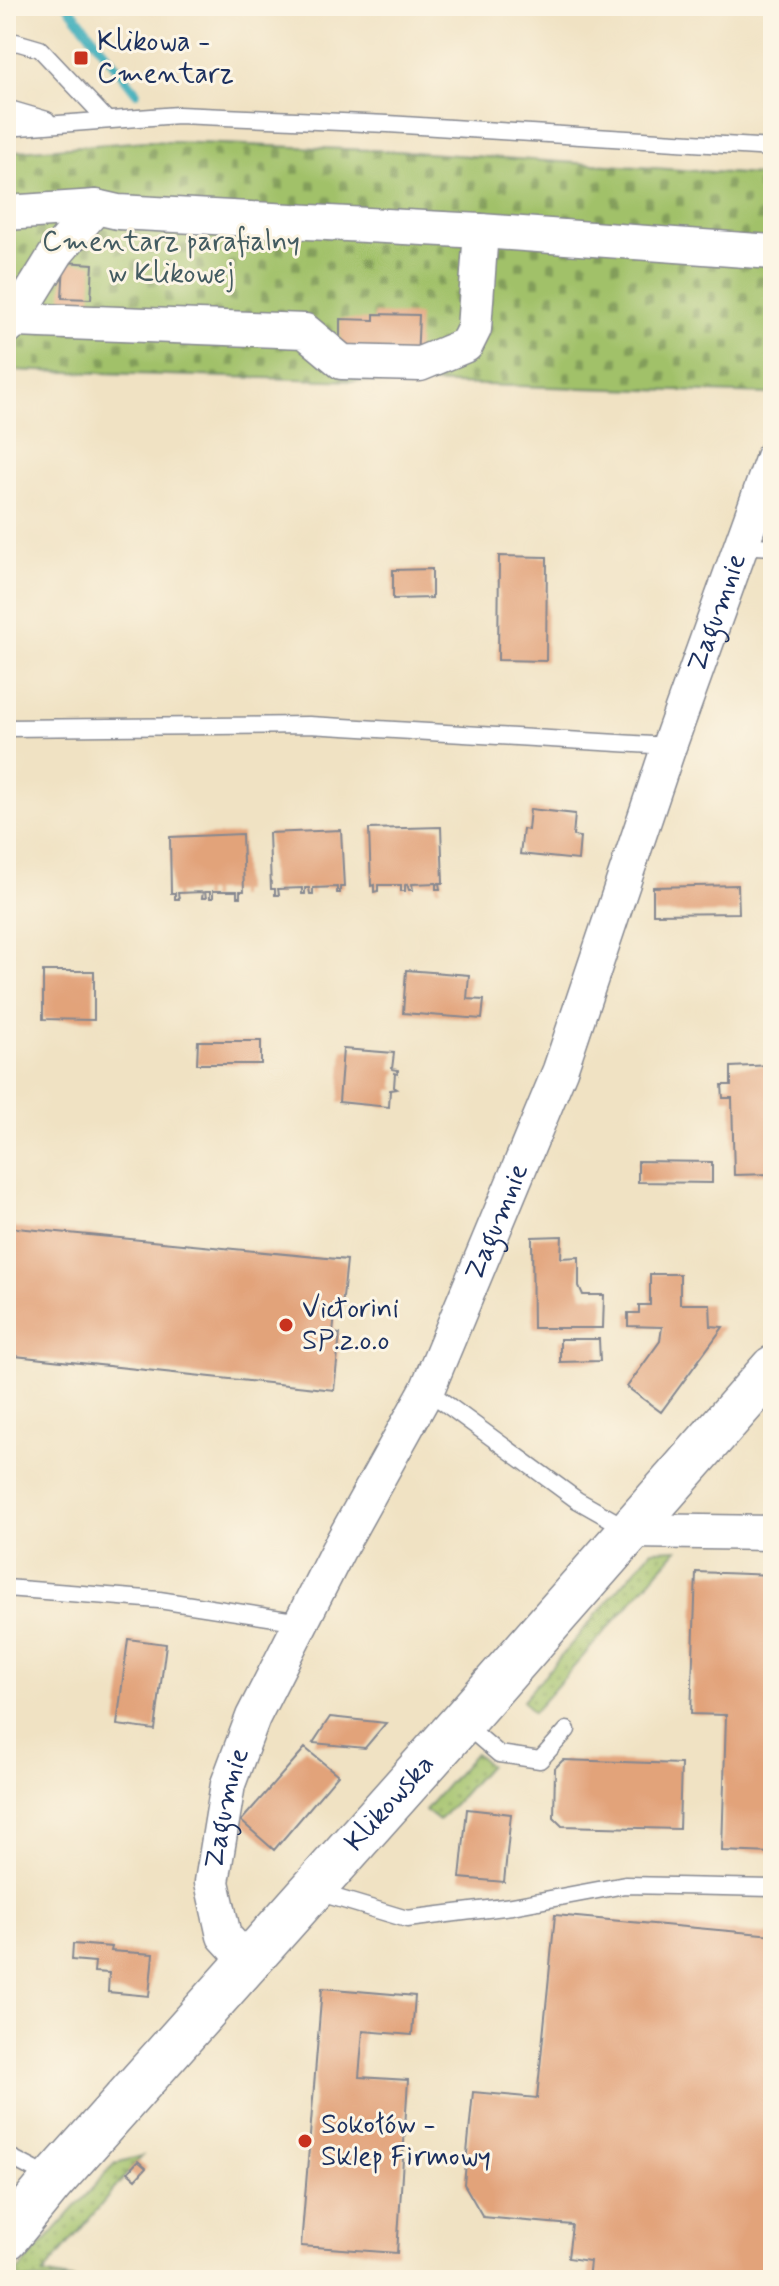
<svg xmlns="http://www.w3.org/2000/svg" width="779" height="2286" font-family="Mynerve,sans-serif">
  <defs>
    <pattern id="grass-dots" width="8" height="8" patternUnits="userSpaceOnUse" patternTransform="scale(2)"><rect width="8" height="8" fill="#a1c169"/><path d="M2 2h.1M6 6h.1" fill="none" stroke="#829d5a" stroke-width="1.8" stroke-linecap="round"/></pattern>
    <pattern id="cemetery-stones" width="16" height="16" patternUnits="userSpaceOnUse" patternTransform="scale(2)"><rect width="16" height="16" fill="#a1c169"/><path d="M2 7V4a2 2 0 0 1 4 0v3zM10 15v-3a2 2 0 0 1 4 0v3z" fill="#829d5a"/></pattern>
  </defs>
  <rect width="100%" height="100%" fill="#fcf5e5"/>
  <filter id="ink" filterUnits="userSpaceOnUse"><feTurbulence type="fractalNoise" baseFrequency=".0125" numOctaves="2"/><feDisplacementMap in="SourceGraphic" scale="16" xChannelSelector="R" yChannelSelector="G"/><feConvolveMatrix kernelMatrix="1 2 1 2 8 2 1 2 1" color-interpolation-filters="sRGB"/></filter>
  <filter id="wash" filterUnits="userSpaceOnUse"><feTurbulence type="fractalNoise" baseFrequency=".006" numOctaves="4" result="noise"/><feDisplacementMap in="SourceGraphic" scale="32" xChannelSelector="R" yChannelSelector="G"/><feGaussianBlur stdDeviation="1.8" result="paint"/><feColorMatrix in="noise" values="0 0 0 0 0 0 0 0 0 0 0 0 0 0 0 0 0 1.4 0 .05"/><feComposite in="paint" operator="in"/></filter>
  <g filter="url(#wash)">
    <rect width="100%" height="100%" fill="#f0e2c3"/>
    <path fill="url(#grass-dots)" stroke="#5e7864" stroke-width="2" d="M678 1549 533 1713 523 1700 652 1550Z
      M475 1753 489 1765 439 1821 425 1810Z
      M142 2156 43 2274 76 2280H10L115 2163Z"/>
    <path fill="url(#cemetery-stones)" stroke="#5e7864" stroke-width="2" d="M146 141 396 151 773 176V386L769 394 6 370V152Z"/>
    <g fill="none" stroke-linecap="round" stroke-linejoin="round">
      <path stroke="#40afbb" stroke-width="10" d="M68 6 136 92"/>
    </g>
    <g id="blocks">
      <path fill="#e2a37a" d="M64 262 93 264 91 299 62 298Z
        M374 314 419 315 417 361 340 353V319L374 320Z
        M499 556 547 557 546 661 498 660Z
        M432 569V598L393 599V570Z
        M530 809 575 814 573 836 580 837 578 860 520 854 523 829 528 830Z
        M441 827 443 883H439L440 889H436V883L412 884 413 890H409L407 884 405 885V891H401V885H378V891L374 892V885L371 886 369 829Z
        M341 830 344 887H340V893H337V887L313 888V894H310L309 888H305V894H302V888L278 889 279 895H275V889H271L269 833Z
        M242 834 244 891H240V897H237V891H213V898H210V892H205L206 898H202L203 892 178 893 179 899H175V893H171L170 837Z
        M738 885 739 913 653 914V887Z
        M406 970 469 975 467 999 484 1000 482 1019 403 1013Z
        M43 971H94V1020L43 1019Z
        M198 1041H261V1064H197Z
        M343 1049 394 1053 392 1069 398 1070V1074L395 1073 394 1087 397 1089 390 1090 389 1107 339 1102Z
        M772 1065 773 1174 734 1175 732 1098H723L722 1085H731V1067Z
        M638 1161 712 1162V1183L638 1182Z
        M6 1227 347 1260 341 1316 335 1315 333 1333 340 1334 334 1390 6 1355Z
        M562 1236 561 1258 579 1257V1286L583 1295H604L603 1328H533L532 1237Z
        M650 1274H680V1304H710L711 1326 723 1327 661 1412 627 1387 660 1341 662 1327 628 1326V1313H639V1305H650Z
        M560 1339H599L600 1361 560 1362Z
        M696 1572 773 1575V1853L722 1851 726 1715 691 1714Z
        M128 1639 166 1644 155 1730 117 1725Z
        M330 1717 386 1723 365 1748 313 1743Z
        M305 1748 338 1775 274 1850 241 1821Z
        M563 1760 681 1764 679 1829 562 1826 554 1818 555 1768Z
        M467 1809 511 1814 504 1882 460 1878Z
        M555 1915 773 1935V2280H588L590 2261 568 2258 572 2225 483 2217 464 2184 473 2092 537 2098Z
        M73 1944 112 1947 111 1951 153 1954 149 1996 108 1992 109 1973 94 1972 95 1962 72 1960Z
        M322 1988 415 1996 412 2035 363 2031 359 2077 408 2080 397 2253 301 2246Z
        M138 2161 146 2168 136 2179 128 2172Z"/>
    </g>
  </g>
  <g filter="url(#ink)">
    <use href="#blocks" fill-opacity="0" stroke="#868890" stroke-width="2"/>
    <g fill="none" stroke-linecap="round" stroke-linejoin="round">
      <g stroke="#868890" stroke-width="19">
        <path id="lane" d="M6 46 16 42 40 49 107 120
          M6 108 47 120
          M6 128 178 115 388 124 773 148
          M739 545 773 547
          M6 728 309 725 669 746
          M427 1390 577 1500 630 1530
          M6 1588 159 1600 301 1622
          M463 1723 499 1754 540 1760 567 1730
          M317 1892 407 1919 512 1906 625 1885 773 1888
          M6 2155 33 2169 49 2181"/>
      </g>
      <g stroke="#868890" stroke-width="37">
        <g id="street">
          <path d="M6 213 96 207 118 212 481 231 773 252"/>
          <path d="M15 320 305 331 342 362 420 364 466 345 474 329 481 231"/>
          <path d="M6 328 15 320 57 252 96 207"/>
          <path d="M631 1531 773 1533"/>
          <path id="s1" d="M248 1962 224 1936 212 1882 228 1784 253 1717 338 1550 427 1390 560 1070 669 746 773 457"/>
        </g>
      </g>
      <g stroke="#868890" stroke-width="47">
        <g id="secondary">
          <path id="s2" d="M6 2238 51 2183 462 1722 773 1368"/>
        </g>
      </g>
      <use href="#lane" stroke="#fff" stroke-width="16"/>
      <use href="#street" stroke="#fff" stroke-width="34"/>
      <use href="#secondary" stroke="#fff" stroke-width="44"/>
    </g>
  </g>
  <g fill="#c8321e" stroke="#fcf5e5" stroke-width="3">
    <rect x="73" y="50" width="16" height="16" rx="4"/>
    <circle cx="286" cy="1325" r="8"/>
    <circle cx="305" cy="2141" r="8"/>
  </g>
  <g text-anchor="middle" dominant-baseline="central" stroke-width="6" stroke-linejoin="round" paint-order="stroke">
    <g font-size="28" fill="#1b2f5e" stroke="#fcf5e5" text-anchor="start">
      <text x="97" y="42">Klikowa -<tspan x="97" dy="32">Cmentarz</tspan></text>
      <text x="302" y="1309">Victorini<tspan x="302" dy="32">SP.z.o.o</tspan></text>
      <text x="321" y="2125">Sokołów -<tspan x="321" dy="32">Sklep Firmowy</tspan></text>
    </g>
    <g font-size="28" fill="#435b61" stroke="#fcf5e5">
      <text x="171" y="242">Cmentarz parafialny<tspan x="171" dy="32">w Klikowej</tspan></text>
    </g>
    <g font-size="28" fill="#1b2f5e" stroke="#fcf5e5">
      <text stroke="none"><textPath href="#s1" startOffset="1462">Zagumnie</textPath></text>
      <text stroke="none"><textPath href="#s1" startOffset="814">Zagumnie</textPath></text>
      <text stroke="none"><textPath href="#s2" startOffset="580">Klikowska</textPath></text>
      <text stroke="none"><textPath href="#s1" startOffset="166">Zagumnie</textPath></text>
    </g>
  </g>
  <rect width="779" height="2286" fill="none" stroke="#fcf5e5" stroke-width="32"/>
</svg>
